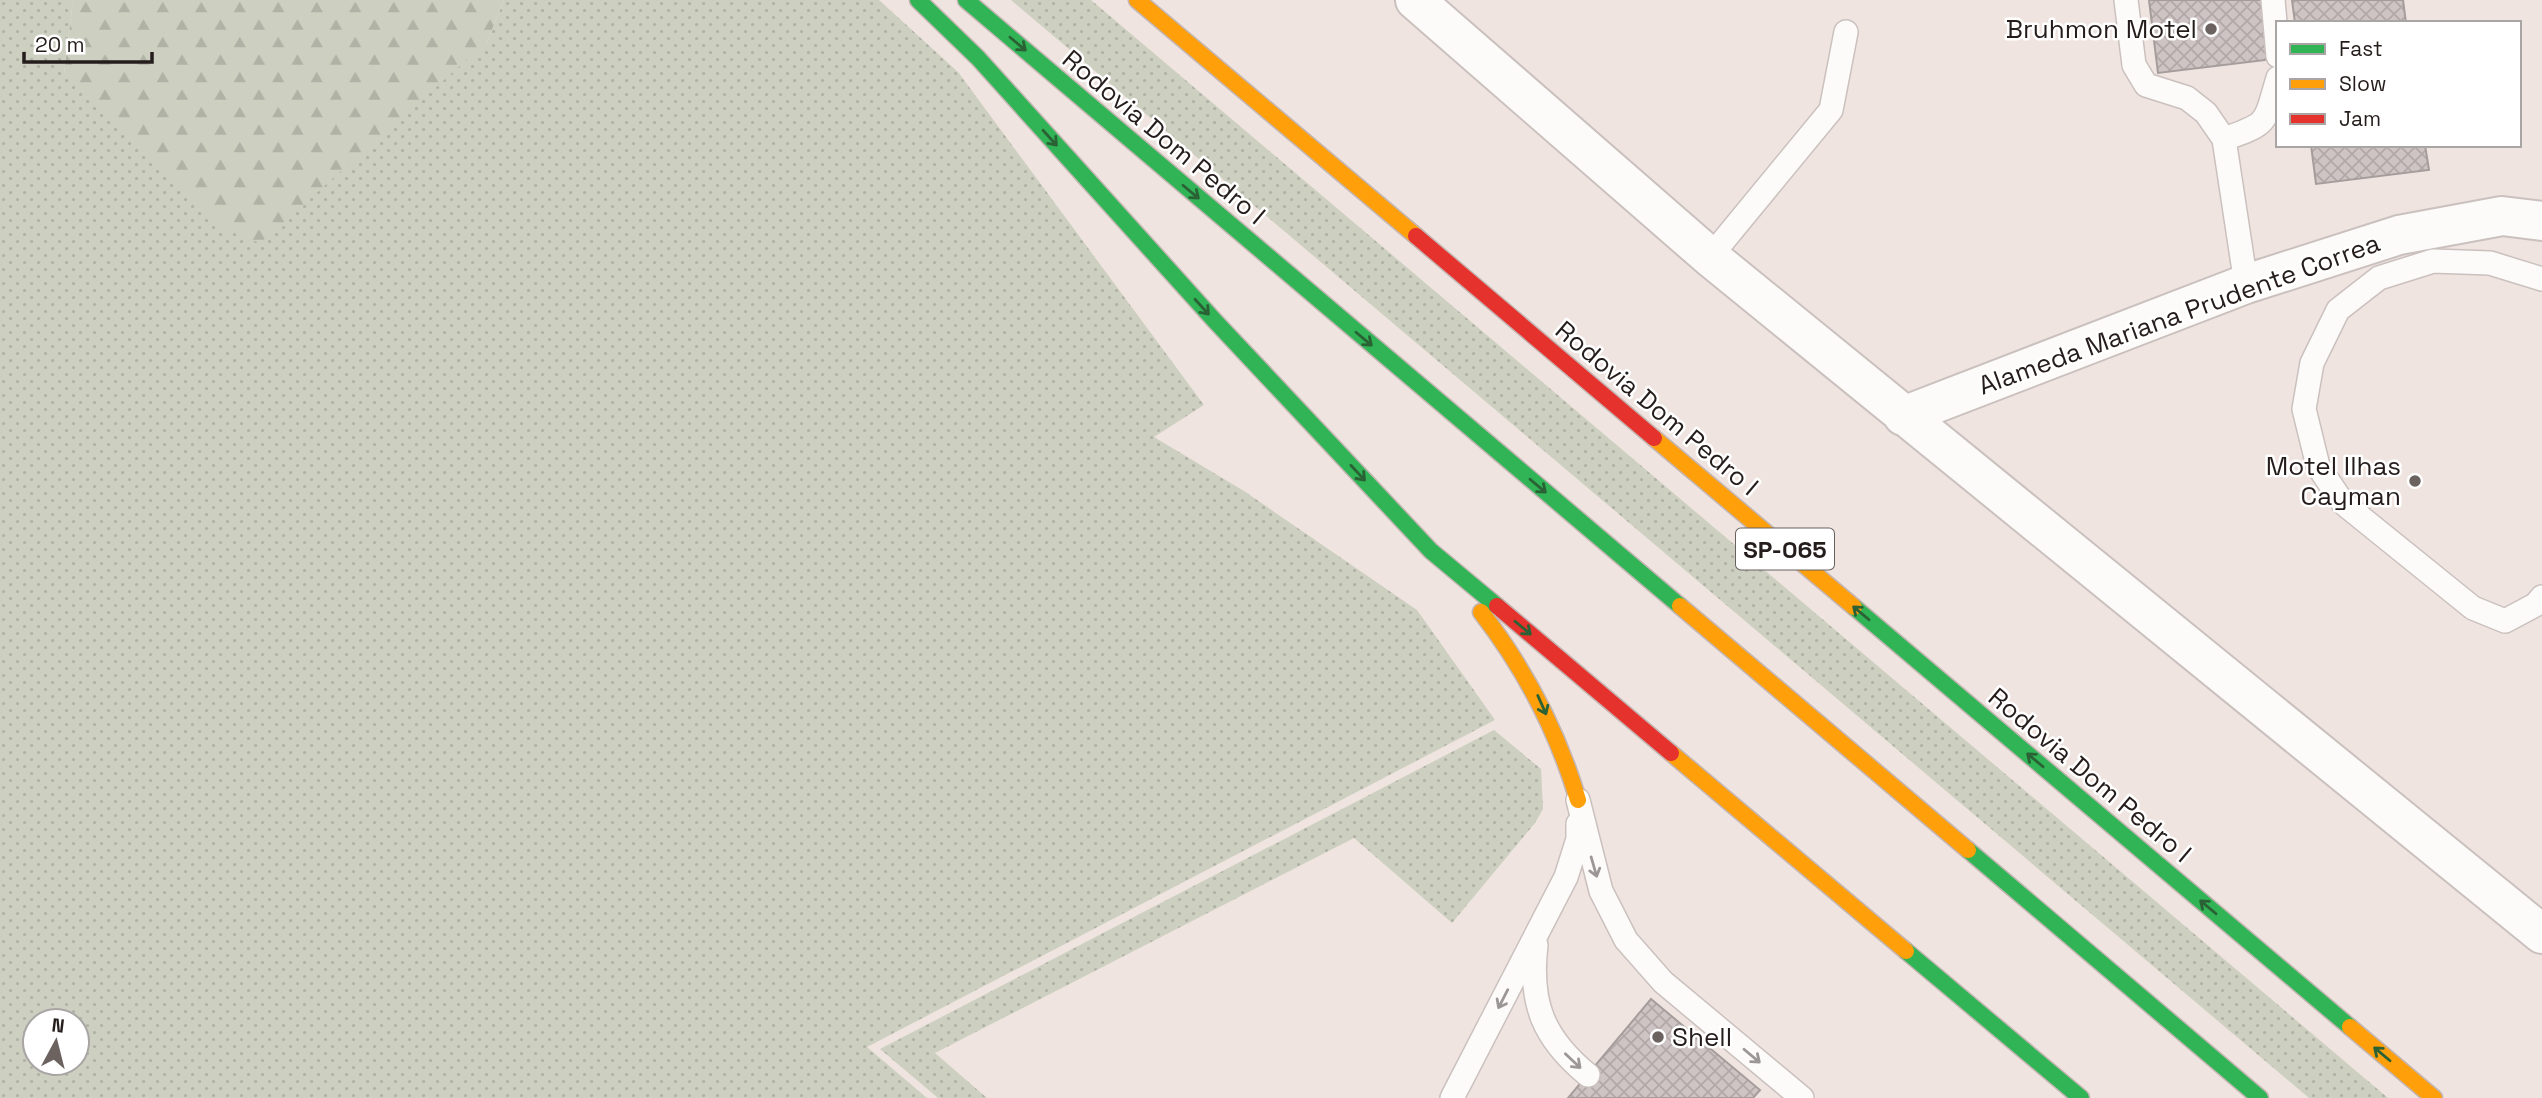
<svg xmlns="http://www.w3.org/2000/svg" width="2542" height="1098" font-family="'Space Grotesk',sans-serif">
  <defs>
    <pattern id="grass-dots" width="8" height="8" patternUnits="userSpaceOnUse" patternTransform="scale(1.75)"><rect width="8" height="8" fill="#cdd0c1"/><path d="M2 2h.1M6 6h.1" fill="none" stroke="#b0b2a5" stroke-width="1.8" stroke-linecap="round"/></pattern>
    <pattern id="forest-firs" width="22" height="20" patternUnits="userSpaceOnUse" patternTransform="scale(1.75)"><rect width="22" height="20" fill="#cdd0c1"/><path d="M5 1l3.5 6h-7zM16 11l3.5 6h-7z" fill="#b0b2a5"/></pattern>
    <pattern id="building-cross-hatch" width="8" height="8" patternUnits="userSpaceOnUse" patternTransform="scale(1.75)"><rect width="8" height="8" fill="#cfc4c4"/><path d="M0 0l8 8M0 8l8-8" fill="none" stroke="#b2a8a8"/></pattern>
  </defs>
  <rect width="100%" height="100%" fill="#efe4df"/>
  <path fill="url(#grass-dots)" fill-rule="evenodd" d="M0 0H73L64 74 487 42 504 0H879L958 72 1204 405 1154 437 1244 491 1417 610 1495 720 867 1047 927 1098H0ZM35 1021H77V1063H35Z
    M1011 0H1091L2388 1098H2309Z
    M1494 730 1541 769 1543 809 1535 823 1452 923 1354 838 935 1053 987 1098H938L880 1049Z"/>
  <path fill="url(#forest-firs)" d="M73 0H504L487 42 260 243 224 229 64 74Z"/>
  <path fill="url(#building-cross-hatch)" stroke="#a59d9c" stroke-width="2" d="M2149 0H2266L2274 59 2158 73Z
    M2292 0H2403L2406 23H2295Z
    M2311 145H2425L2429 170 2316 184Z
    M1651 999 1760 1090 1753 1098H1568Z"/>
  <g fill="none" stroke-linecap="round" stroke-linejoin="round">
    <g stroke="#cac1be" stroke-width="26">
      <path id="lane" d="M2126 0 2134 65 2146 85 2187 98 2206 113 2224 139 2246 284
        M2273 0 2278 56
        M2224 139C2270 123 2264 124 2278 78
        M1710 257 1831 110 1846 32
        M2542 279 2490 263 2433 261 2379 278 2338 310 2312 363 2304 409 2318 466 2343 503 2473 608 2505 621 2535 605 2542 597
        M1578 800 1601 891 1626 940 1663 982 1802 1098
        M1536 945C1529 1003 1543 1038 1588 1075
        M1452 1098 1566 877 1578 839V824"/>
    </g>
    <g stroke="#cac1be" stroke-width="42">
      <path id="street" d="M1415 0 1710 257 2542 934
        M1903 416 2246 284 2399 235 2502 216 2542 221"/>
    </g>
    <g stroke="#c4b5b3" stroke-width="19">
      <path id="fast" d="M918 0 978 58 1214 320 1431 551 1497 606
        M966 0 1680 606
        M1854 607 2350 1027
        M1968 850 2260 1098
        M1906 951 2081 1098"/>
    </g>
    <g stroke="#c4b5b3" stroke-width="19">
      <path id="slow" d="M1137 0 1416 236
        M1654 438 1854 607
        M1680 606 1968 850
        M1481 612C1525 669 1557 730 1578 800
        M1671 753 1906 951
        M2350 1027 2434 1098"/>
    </g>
    <g stroke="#c4b5b3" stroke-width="19">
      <path id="jam" d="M1416 236 1654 438
        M1497 606 1671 753"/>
    </g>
    <use href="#lane" stroke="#fdfbfa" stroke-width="23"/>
    <use href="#street" stroke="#fdfbfa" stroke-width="38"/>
    <use href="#fast" stroke="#30b455" stroke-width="16"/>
    <use href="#slow" stroke="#ff9f0a" stroke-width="16"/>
    <use href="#jam" stroke="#e5322d" stroke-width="16"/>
  </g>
  <defs><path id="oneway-shaft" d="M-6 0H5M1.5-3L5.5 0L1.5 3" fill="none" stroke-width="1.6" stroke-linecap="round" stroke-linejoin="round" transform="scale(1.75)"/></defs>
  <g stroke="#2a6135">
    <use href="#oneway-shaft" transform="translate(1018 44) rotate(40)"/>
    <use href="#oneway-shaft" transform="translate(1050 138) rotate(48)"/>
    <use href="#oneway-shaft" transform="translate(1191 192) rotate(40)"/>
    <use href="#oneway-shaft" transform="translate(1202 307) rotate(48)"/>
    <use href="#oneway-shaft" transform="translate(1364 339) rotate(40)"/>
    <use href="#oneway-shaft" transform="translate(1358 473) rotate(47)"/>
    <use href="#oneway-shaft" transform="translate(1538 486) rotate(40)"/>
    <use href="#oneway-shaft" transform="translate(1861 613) rotate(-140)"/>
    <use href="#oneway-shaft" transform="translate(1523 628) rotate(40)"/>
    <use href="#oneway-shaft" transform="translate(1542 705) rotate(66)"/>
    <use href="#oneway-shaft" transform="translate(2035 760) rotate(-140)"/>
    <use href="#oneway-shaft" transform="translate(2208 907) rotate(-140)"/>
    <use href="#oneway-shaft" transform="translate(2382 1054) rotate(-140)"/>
  </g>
  <g stroke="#9c9796">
    <use href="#oneway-shaft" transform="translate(1594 867) rotate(74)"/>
    <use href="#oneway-shaft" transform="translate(1503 999) rotate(117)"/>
    <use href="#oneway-shaft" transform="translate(1752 1056) rotate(40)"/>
    <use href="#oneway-shaft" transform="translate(1573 1061) rotate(43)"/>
  </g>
  <g fill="#6c6360" stroke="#fff" stroke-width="2.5">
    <circle cx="2211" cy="29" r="7"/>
    <circle cx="2415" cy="481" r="7"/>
    <circle cx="1658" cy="1037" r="7"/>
  </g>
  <g text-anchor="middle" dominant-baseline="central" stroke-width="5" stroke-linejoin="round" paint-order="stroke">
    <rect fill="#fff" stroke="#66615f" stroke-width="2" x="1736" y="528.5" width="98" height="41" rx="5"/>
    <g font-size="24" font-weight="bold" fill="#251d1b">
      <text x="1785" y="549">SP-065</text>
    </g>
    <g font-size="26" fill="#251d1b" stroke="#fff" text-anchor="end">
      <text x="2197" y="29">Bruhmon Motel</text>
      <text x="2401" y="466">Motel Ilhas<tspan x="2401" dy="30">Cayman</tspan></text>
      <text x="1672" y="1037" text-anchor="start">Shell</text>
    </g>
    <g font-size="26" fill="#251d1b" stroke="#fff">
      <text transform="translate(1164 137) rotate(40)">Rodovia Dom Pedro I</text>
      <text transform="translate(2179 314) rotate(-20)">Alameda Mariana Prudente Correa</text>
      <text transform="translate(1657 408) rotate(40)">Rodovia Dom Pedro I</text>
      <text transform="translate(2090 775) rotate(40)">Rodovia Dom Pedro I</text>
    </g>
  </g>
  <rect x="2276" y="21" width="245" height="126" fill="#ffffff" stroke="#a8a5a4" stroke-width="2"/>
  <rect x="2290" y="44" width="35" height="10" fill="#30b455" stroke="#a8a5a4" stroke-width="2"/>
  <text x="2339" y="56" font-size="21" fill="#251d1b">Fast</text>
  <rect x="2290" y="79" width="35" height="10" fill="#ff9f0a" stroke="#a8a5a4" stroke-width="2"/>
  <text x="2339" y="91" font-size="21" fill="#251d1b">Slow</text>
  <rect x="2290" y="114" width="35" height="10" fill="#e5322d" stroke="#a8a5a4" stroke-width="2"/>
  <text x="2339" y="126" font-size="21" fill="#251d1b">Jam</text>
  <g transform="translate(56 1042) rotate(7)"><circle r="33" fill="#ffffff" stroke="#a8a5a4" stroke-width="2"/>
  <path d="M0-5L12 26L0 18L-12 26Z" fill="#6c6360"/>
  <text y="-10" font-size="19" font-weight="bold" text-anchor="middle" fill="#251d1b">N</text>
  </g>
  <path d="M24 52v10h128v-10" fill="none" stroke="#251d1b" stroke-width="3.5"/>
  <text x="35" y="52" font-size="21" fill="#251d1b" stroke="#ffffff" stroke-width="5" paint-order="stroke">20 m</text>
</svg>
